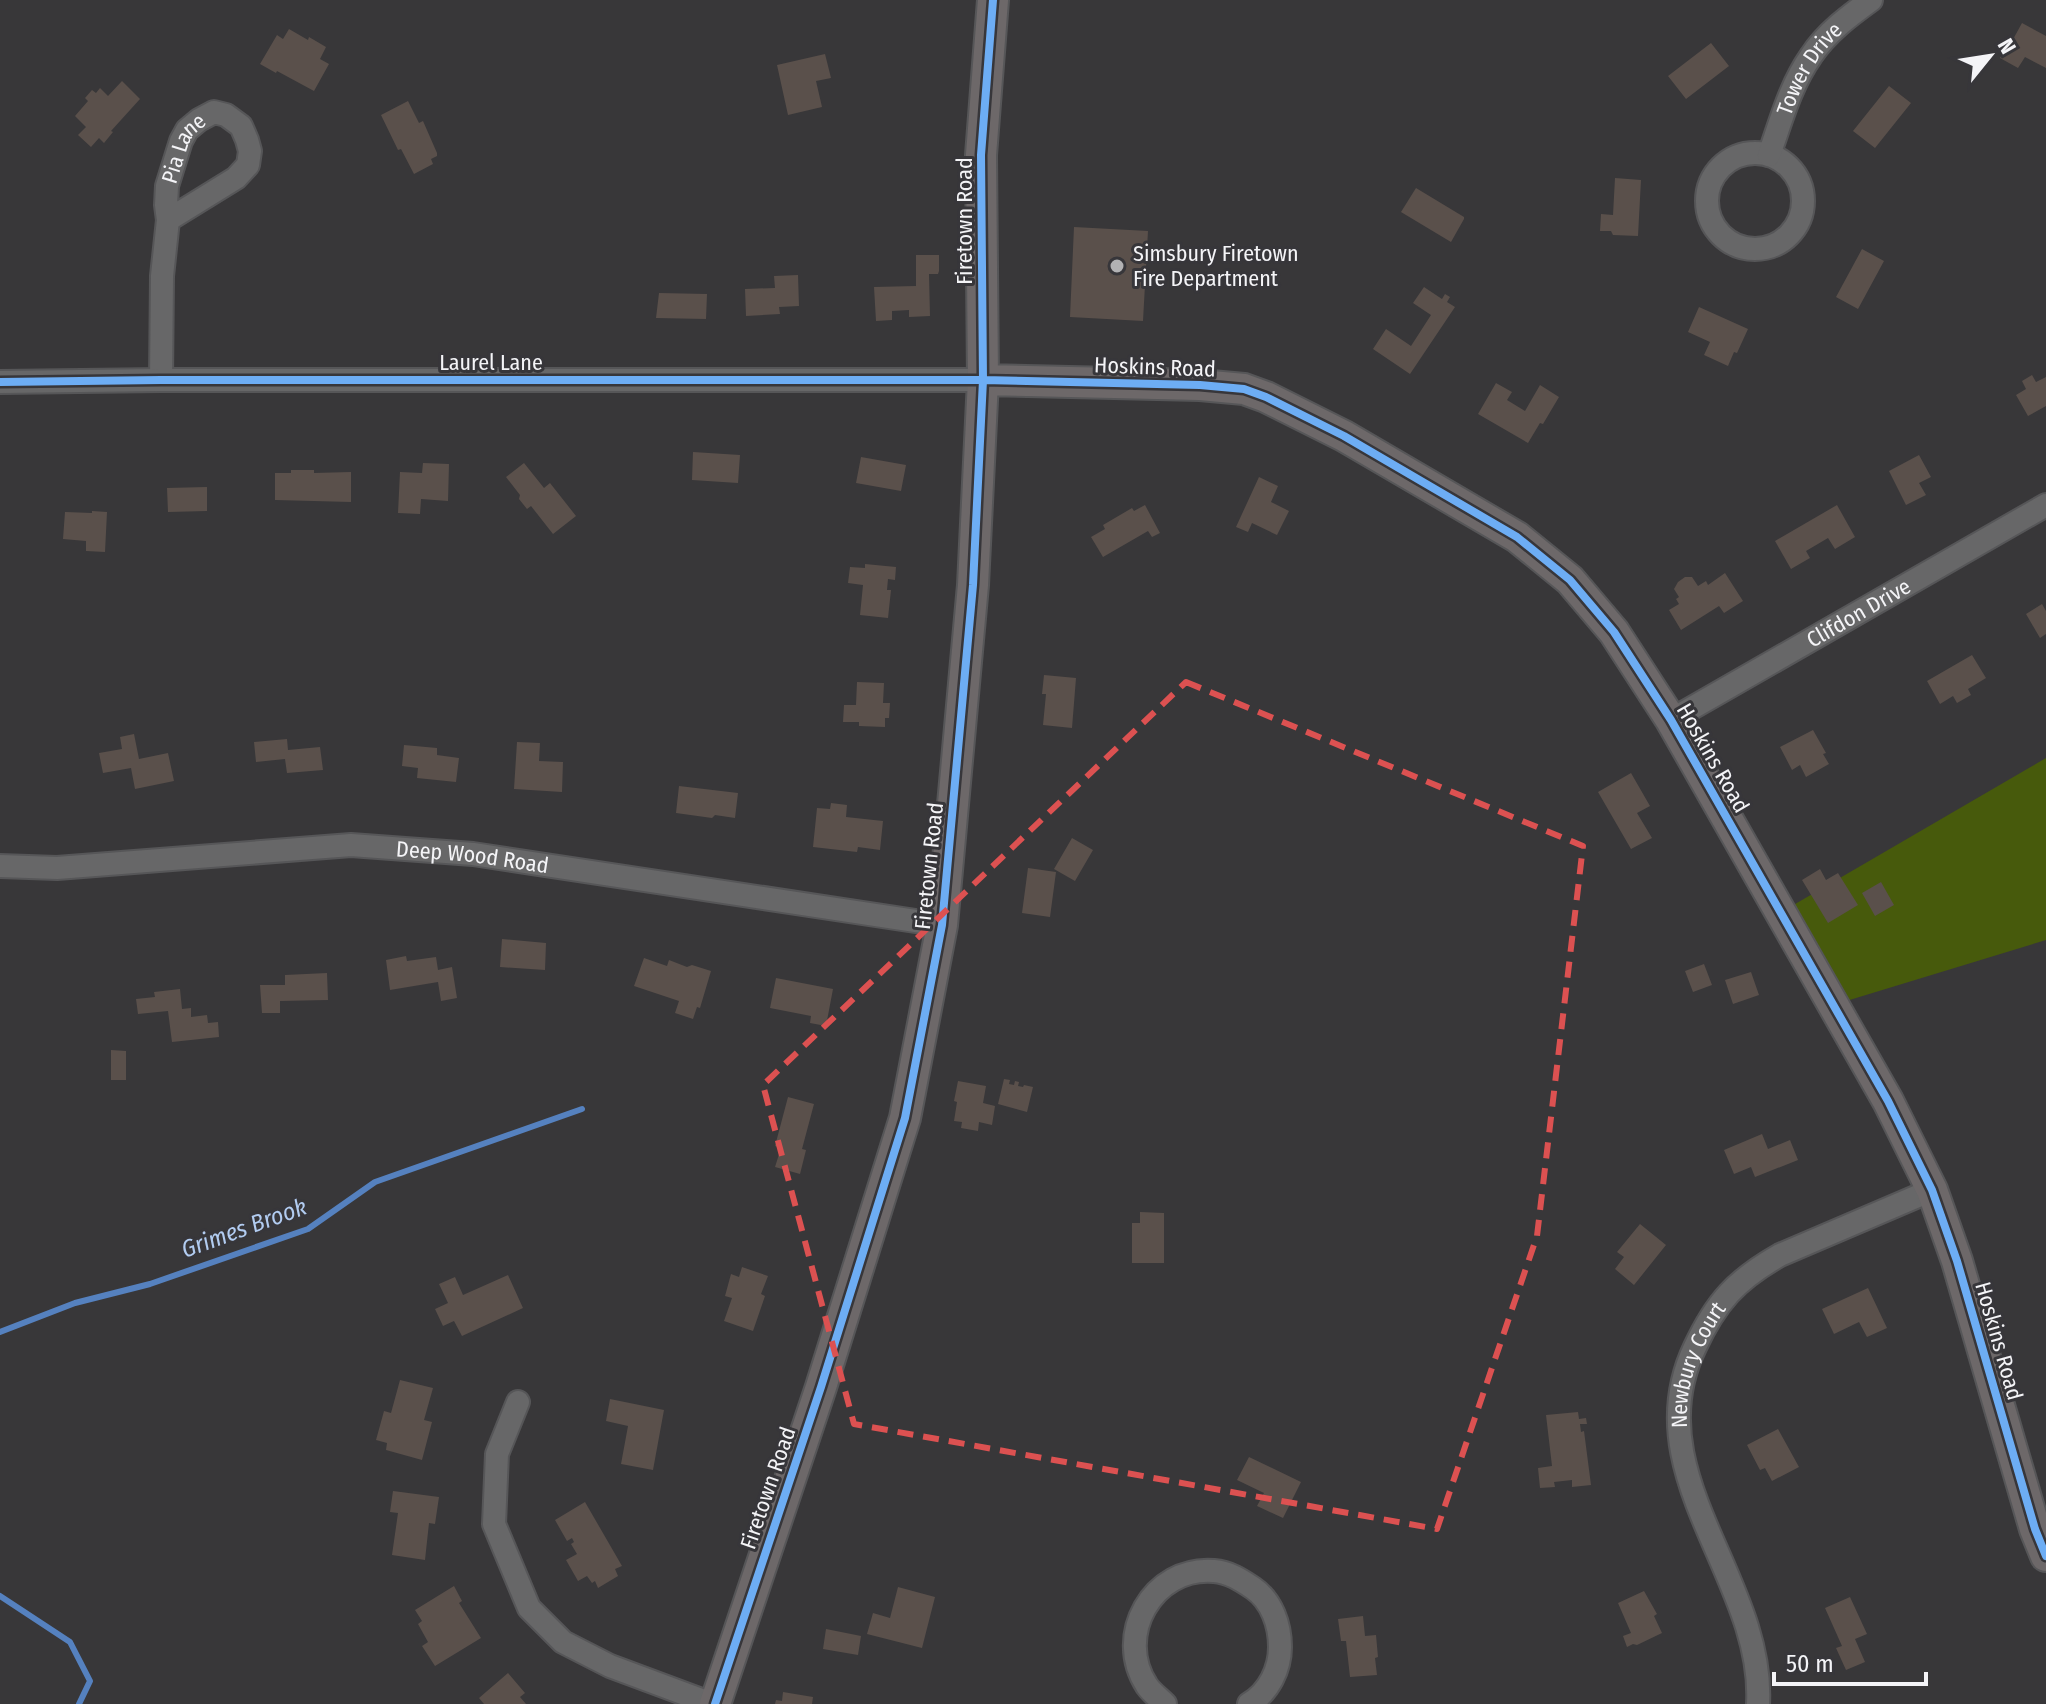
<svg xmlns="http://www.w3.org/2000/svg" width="2046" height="1704" font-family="'Fira Sans Condensed',sans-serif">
  <rect width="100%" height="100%" fill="#383739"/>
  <path fill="#475a0c" d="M2046 758V940L1843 1002 1790 907Z"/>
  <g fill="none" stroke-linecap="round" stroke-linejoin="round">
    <path stroke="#5581bf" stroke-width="6" d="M0 1332 75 1303 150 1284 308 1229 375 1182 582 1109
      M0 1596 70 1642 90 1681 79 1704"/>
  </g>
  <path fill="#5a504b" d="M2022 23 2046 36V68L2025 57 2018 68 2000 58 2008 43H2011Z
    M289 29 308 40 309 37 326 47 320 59 329 64 314 91 277 71 276 73 260 64 277 35 283 39Z
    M1711 43 1729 66 1686 99 1668 76Z
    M825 54 831 78 816 81 822 107 788 115 777 65Z
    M122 81 140 99 111 131 113 132 104 143 99 138 91 147 78 135 86 127 75 116 88 101 85 98 92 90 96 93 100 88 108 96Z
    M1889 86 1911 103 1875 148 1853 131Z
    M408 101 419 123 423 121 437 153V156L431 159 433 164 414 174 401 149 398 150 381 115Z
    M1615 178 1641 180 1638 236 1613 235 1611 231H1600L1601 214 1613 215Z
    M1416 188 1464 217V219L1451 242 1401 212Z
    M1074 227 1148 231 1143 321 1070 317Z
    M1862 249 1884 261 1858 309 1836 297Z
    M916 255H939V271L938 274H929L930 316 909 317V310L892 311V320L876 321 874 287 916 286Z
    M798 275 799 306 779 307 780 314 746 316 745 289 775 288 774 276Z
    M1424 287 1442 299 1445 294 1450 297 1447 302 1455 307 1410 374 1373 349 1386 329 1411 346 1431 315 1413 303Z
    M659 293 707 294 706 319 656 318Z
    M1699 307 1748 329 1737 353 1734 352 1728 366 1704 355 1710 342 1688 332Z
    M2032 375 2036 382 2046 377V406L2028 416 2016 395 2026 389 2022 381Z
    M1496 383 1512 392 1507 400 1525 411 1540 385 1559 397 1543 424 1540 423 1528 443 1478 414Z
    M693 452 740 455 738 483 692 480Z
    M1919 455 1931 477 1919 483 1926 495 1906 505 1889 471Z
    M861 457 906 465 901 491 856 483Z
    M423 463 449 464 448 501 421 499 420 514 398 513 400 472 422 473Z
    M524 463 544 488 550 483 576 516 553 534 531 506 527 509 519 499 520 495 506 477Z
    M291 470H314V473L351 472V502L275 500V473H291Z
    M1259 477 1278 486 1271 502 1289 511 1277 535 1252 523 1248 532 1236 527Z
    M207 487V511L168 512 167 488Z
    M1145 505 1160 533 1152 537 1148 531 1103 557 1091 537 1105 529 1103 525 1132 508 1134 511Z
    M1837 505 1855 537 1835 549 1828 538 1806 551 1810 558 1791 569 1775 541Z
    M92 511 107 512 105 552 86 551V541L63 539 65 512 92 513Z
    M865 564 896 567 895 580 888 579 887 590H891L888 618 860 615 863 585 848 583 850 567 865 568Z
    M1725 573 1743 601 1724 613 1719 606 1681 630 1669 610 1679 604 1676 599 1679 597 1674 589 1678 582 1685 577H1692L1698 586 1706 581 1708 585Z
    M2042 604 2046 611V634L2040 638 2026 614Z
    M1972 655 1986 678 1968 689 1971 695 1957 703 1953 696 1940 704 1927 681Z
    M1044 675 1076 678 1072 728 1043 725 1046 694H1042Z
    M857 682 884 683 883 703H890L889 718H885V727L859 726V722H843L844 705H856Z
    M1813 730 1826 753 1823 754 1829 764 1806 777 1800 765 1792 770 1780 747Z
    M134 734 139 759 168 753 174 781 135 789 131 768 103 773 99 753 122 749 120 737Z
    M287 739 288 750 320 747 323 770 287 773 285 759 256 762 254 742Z
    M517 742 540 743 539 761 563 762 562 792 514 789Z
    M404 745 437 748V755L459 758 456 782 417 778 418 768 402 766Z
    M1631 773 1650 806 1637 813 1652 838 1631 849 1598 792Z
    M679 786 738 793 735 818 715 815 712 818 676 813Z
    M831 803 847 805 846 817 883 821 880 850 858 847 857 852 813 847 817 808 830 809Z
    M1072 838 1093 850 1075 881 1054 869Z
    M1028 868 1056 872 1050 917 1022 913Z
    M1820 869 1826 880 1838 873 1858 905 1828 923 1802 880Z
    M1881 882 1894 905 1875 916 1862 893Z
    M502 939 546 943 545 970 500 967Z
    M406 956 407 961 436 957 438 970 452 967 457 998 441 1001 438 982 390 990 386 960Z
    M644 958 667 966 669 960 687 967 692 965 711 971 700 1008 697 1007 693 1019 675 1013 679 1001 634 986Z
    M1704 964 1712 985 1693 992 1685 971Z
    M1751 972 1759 995 1733 1004 1725 980Z
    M327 973 328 1000 280 1001V1013H262L260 985H285V975Z
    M776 978 833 989 826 1026 810 1023 811 1016 770 1008Z
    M180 989 182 1009 191 1008V1017L207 1015 208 1023 218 1022 219 1037 172 1042 168 1011 138 1014 136 999 155 997 154 992Z
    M111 1050 126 1051V1080H111Z
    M1004 1079 1010 1080 1009 1084 1014 1085 1015 1081 1019 1082 1018 1086 1023 1087 1024 1085 1033 1087 1027 1112 998 1104Z
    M958 1081 986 1086 983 1103 995 1106 992 1125 979 1122 978 1131 961 1128 962 1122 954 1121 957 1102 954 1101Z
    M788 1097 814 1104 802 1149 806 1150 800 1174 775 1167 781 1148 775 1146Z
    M1762 1134 1768 1149 1790 1140 1798 1160 1755 1177 1751 1167 1734 1174 1724 1150Z
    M1140 1212 1164 1213V1263H1132V1223H1140Z
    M1640 1224 1666 1245 1634 1285 1615 1269 1624 1257 1617 1252Z
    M742 1267 768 1276 761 1294 765 1296 753 1331 724 1321 732 1298 725 1296 731 1274 739 1277Z
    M508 1275 523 1308 462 1336 454 1321 443 1326 435 1309 448 1303 439 1284 455 1277 463 1295Z
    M1868 1288 1887 1328 1867 1337 1859 1322 1834 1334 1822 1309Z
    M400 1380 433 1388 424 1420 432 1422 422 1460 386 1450 387 1443 376 1440 384 1411 391 1413Z
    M610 1399 664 1410 653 1470 621 1464 628 1426 606 1421Z
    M1578 1412 1579 1419 1586 1418 1587 1424H1580L1581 1432 1584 1431 1591 1485 1572 1487V1480L1554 1482 1555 1487 1540 1488 1538 1468 1552 1466 1546 1415Z
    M1778 1429 1799 1467 1772 1481 1765 1468 1760 1470 1747 1445Z
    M1249 1457 1301 1482 1283 1518 1257 1506 1264 1493 1237 1480Z
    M393 1491 439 1497 435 1524 429 1523 425 1560 392 1555 398 1513 390 1512Z
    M585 1502 622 1566 615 1569 618 1576 598 1588 595 1581 592 1583 587 1576 578 1581 566 1560 577 1554 571 1544 574 1542 572 1538 567 1541 555 1520Z
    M454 1586 462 1601 459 1603 481 1638 435 1666 422 1646 428 1642 418 1624 422 1621 415 1610Z
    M898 1587 935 1597 922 1648 867 1634 873 1613 890 1618Z
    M1644 1591 1657 1614 1654 1616 1662 1633 1637 1645 1633 1644 1627 1647 1623 1636 1631 1633 1618 1603Z
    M1850 1597 1867 1634 1855 1639 1865 1662 1846 1670 1836 1648 1842 1646 1825 1608Z
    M1363 1616 1365 1636 1376 1635 1378 1657 1375 1658 1377 1675 1350 1677 1346 1641H1341L1338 1619Z
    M826 1629 861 1636 858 1655 823 1649Z
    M508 1673 525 1693 520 1697 526 1704H484L479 1698Z
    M783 1692 813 1697 812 1704H775L776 1700 782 1701Z"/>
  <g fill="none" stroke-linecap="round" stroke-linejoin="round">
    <g stroke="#565658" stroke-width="26">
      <g id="street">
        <circle cx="1755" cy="201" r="48"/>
        <path id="s1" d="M1769 155C1781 121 1790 86 1811 56 1826 33 1849 16 1871 0"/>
        <path id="s2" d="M161 380 162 276 168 220 166 205 167 186 181 141 187 130 199 120 214 112 226 115 241 126 247 140 250 151 248 165 236 178 168 220"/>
        <path d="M0 382 161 380H983"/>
        <path id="s3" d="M1671 720 2046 505"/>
        <path id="s4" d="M0 866 57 868 351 845 473 854 942 925"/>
        <path d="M518 1402 497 1454 494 1524 529 1608 563 1642 610 1666 712 1704"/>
        <path d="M1165 1704C1159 1698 1152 1693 1147 1686 1114 1636 1152 1566 1214 1571 1229 1572 1241 1580 1253 1588 1272 1601 1280 1625 1280 1647 1280 1669 1269 1692 1249 1704"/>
        <path id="s5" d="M1758 1704C1765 1579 1634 1474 1695 1347 1716 1302 1736 1280 1780 1255L1932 1190"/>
      </g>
    </g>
    <g stroke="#565658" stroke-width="34">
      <path id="secondary" d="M983 380 1200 385 1244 389 1266 397 1344 436 1517 537 1570 580 1614 632 1671 720 1888 1101 1932 1190 1957 1261 2035 1529 2046 1556
        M715 1704 821 1387 905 1118 942 925 973 585 983 380 981 155 993 0"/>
    </g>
    <use href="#street" stroke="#676768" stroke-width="22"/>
    <use href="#secondary" stroke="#6d6869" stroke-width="30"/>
    <g stroke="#37363a" stroke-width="13">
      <path id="cycleway" d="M0 382 161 380H983L1200 385 1244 389 1266 397 1344 436 1517 537 1570 580 1614 632 1671 720 1888 1101 1932 1190 1957 1261 2035 1529 2046 1556
        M715 1704 821 1387 905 1118 942 925 973 585 983 380 981 155 993 0"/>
    </g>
    <use href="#cycleway" stroke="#6dadf4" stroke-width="8"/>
  </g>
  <path fill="none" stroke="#dc5151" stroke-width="6" stroke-dasharray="16 10" stroke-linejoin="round" d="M1186 682 1583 846 1537 1236 1437 1529 854 1424 763 1085Z"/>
  <circle fill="#b2b2b4" stroke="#37363a" stroke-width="3" cx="1117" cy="266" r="8"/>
  <g text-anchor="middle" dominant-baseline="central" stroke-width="6" stroke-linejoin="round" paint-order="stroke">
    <g font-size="22" fill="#f4f4f7" stroke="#37363a">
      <text stroke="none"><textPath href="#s1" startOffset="96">Tower Drive</textPath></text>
      <text stroke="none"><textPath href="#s2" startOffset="236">Pia Lane</textPath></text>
      <text transform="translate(964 221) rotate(-90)">Firetown Road</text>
      <text x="491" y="362">Laurel Lane</text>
      <text transform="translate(1155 367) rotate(2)">Hoskins Road</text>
      <text stroke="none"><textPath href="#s3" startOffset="216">Clifdon Drive</textPath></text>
      <text transform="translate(1713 758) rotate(60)">Hoskins Road</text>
      <text stroke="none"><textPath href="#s4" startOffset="474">Deep Wood Road</textPath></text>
      <text transform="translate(929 866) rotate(-84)">Firetown Road</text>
      <text transform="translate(1999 1341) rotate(74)">Hoskins Road</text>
      <text stroke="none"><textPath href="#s5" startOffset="356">Newbury Court</textPath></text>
      <text transform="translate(768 1488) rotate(-71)">Firetown Road</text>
    </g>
    <g font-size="22" fill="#f4f4f7" stroke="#37363a" text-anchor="start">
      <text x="1133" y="253">Simsbury Firetown<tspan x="1133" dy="25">Fire Department</tspan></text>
    </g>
    <g font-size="24" font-style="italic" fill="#b2ccf1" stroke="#37363a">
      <text transform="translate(244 1228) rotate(-20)">Grimes Brook</text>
    </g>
  </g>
  <g transform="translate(1990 56) rotate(60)" stroke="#37363a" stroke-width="6" paint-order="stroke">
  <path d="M0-6L14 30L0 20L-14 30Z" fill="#f4f4f7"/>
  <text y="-12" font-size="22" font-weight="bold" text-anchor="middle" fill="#f4f4f7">N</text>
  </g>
  <path d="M1774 1672v12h152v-12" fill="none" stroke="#f4f4f7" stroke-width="4"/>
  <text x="1786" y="1672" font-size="24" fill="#f4f4f7" stroke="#37363a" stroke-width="6" paint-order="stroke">50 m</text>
</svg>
